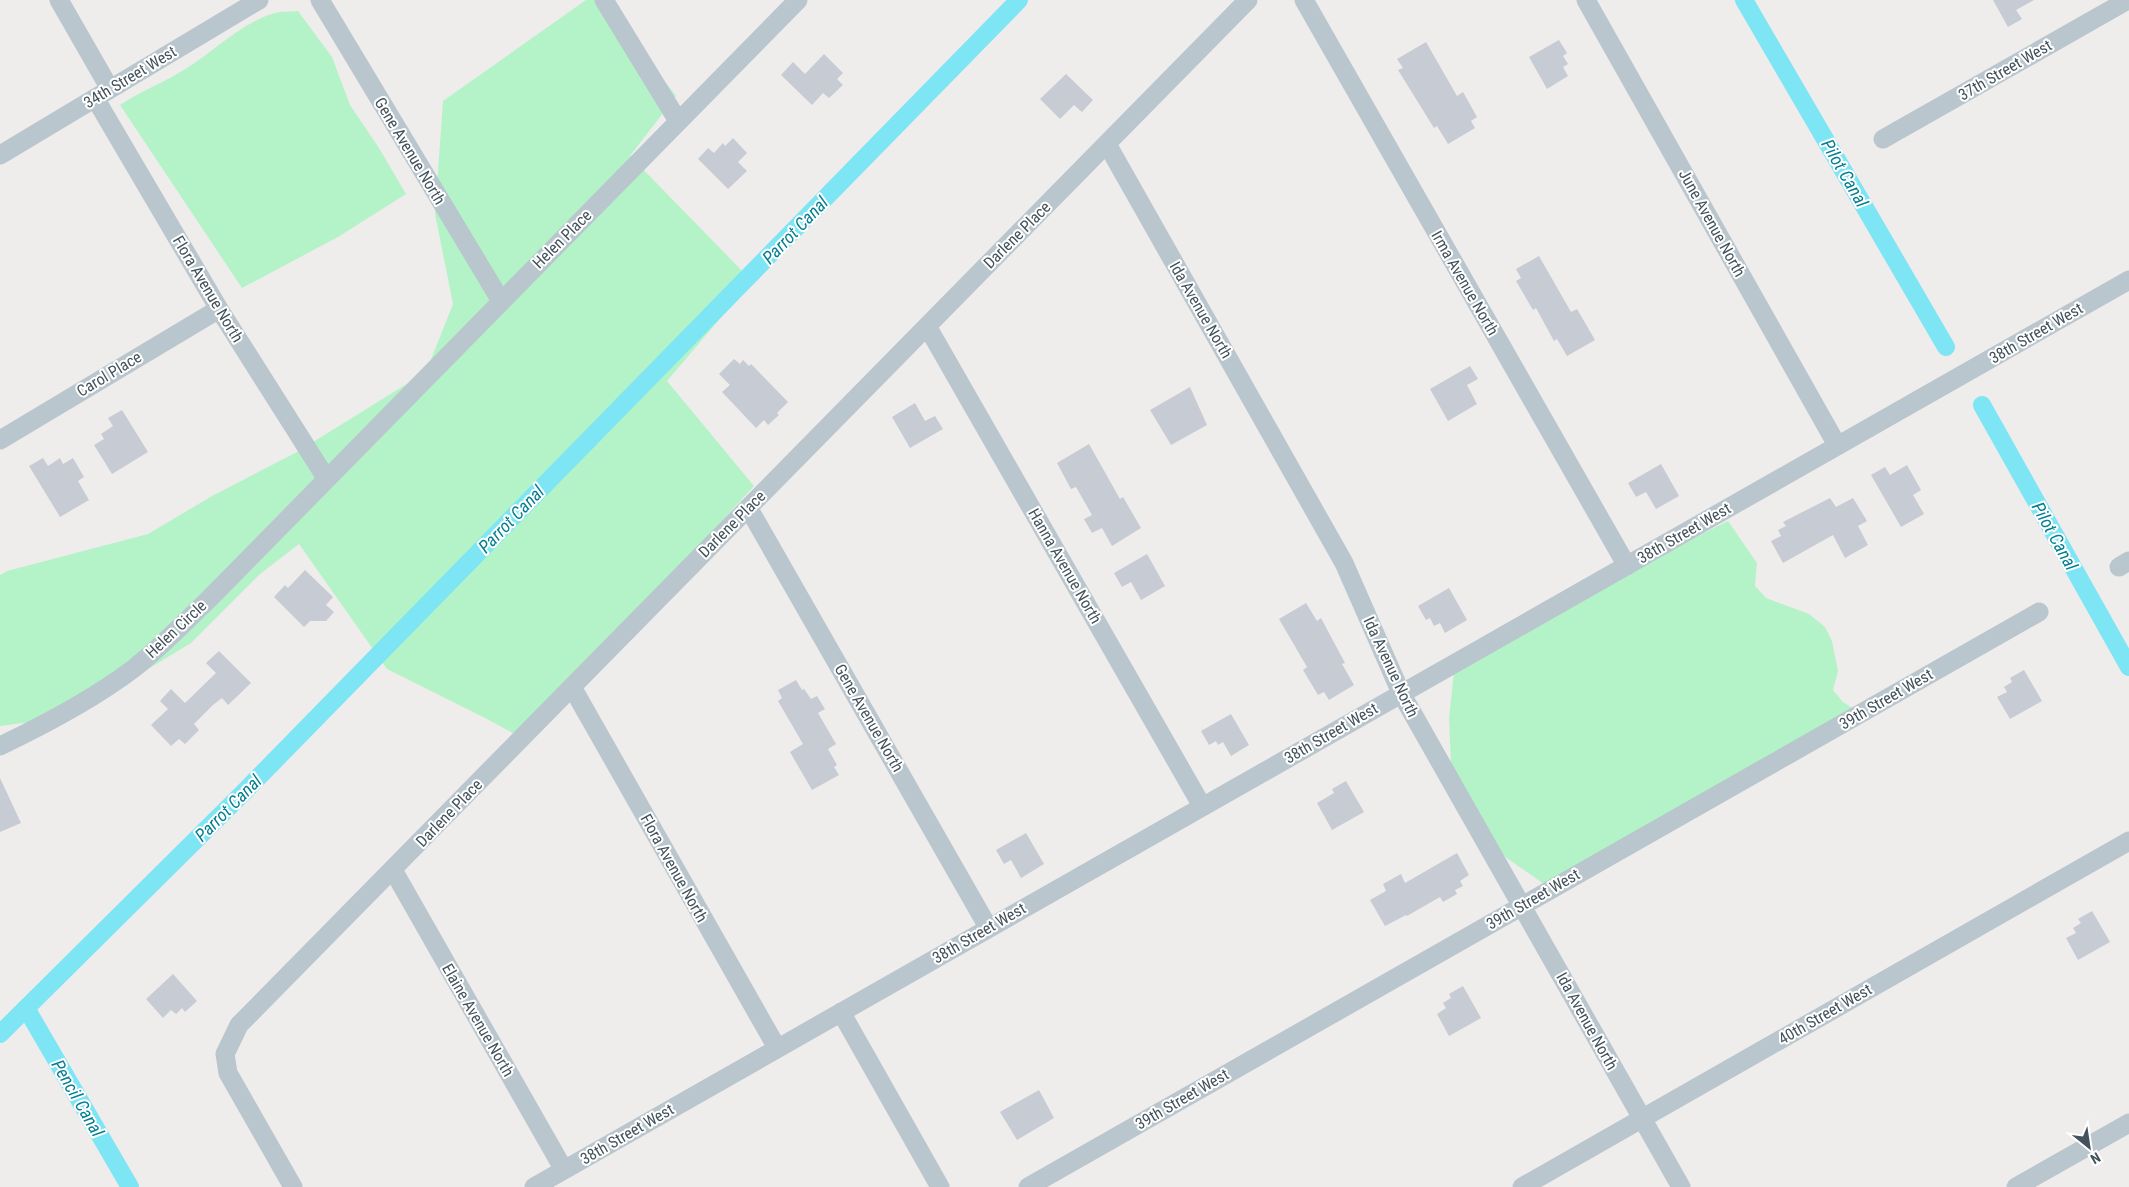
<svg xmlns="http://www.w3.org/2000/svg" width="2129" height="1187" font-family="'Roboto Condensed',sans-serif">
  <rect width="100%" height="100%" fill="#efecec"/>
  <path fill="#b4f3c7" d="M586 0H602L676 96 630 156 752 281 667 381 754 486 522 738 485 718 387 669 299 544 260 574 191 643 69 717 0 726V575L7 571 148 534 212 496 297 452 426 372 453 304 435 214 443 101Z
    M298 11 332 57 350 105 379 148 406 194 338 237 242 288 120 105C141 91 165 82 187 68 216 50 241 23 275 13 282 11 290 12 298 11Z
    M1728 521 1757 563 1755 586 1766 598 1809 614 1825 627 1832 641 1838 671 1833 690 1843 702 1857 711 1554 891 1501 854 1464 802 1451 763 1449 718 1455 662 1617 576Z"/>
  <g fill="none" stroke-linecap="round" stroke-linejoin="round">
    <path stroke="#7de5f4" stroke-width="18" d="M1744 0 1946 347
      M1982 405 2129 667
      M26 1008 130 1187
      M0 1034 242 794 1019 0"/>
  </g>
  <path fill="#c7cbd3" d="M1993 0H2034L2016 10 2022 19 2008 27Z
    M1559 40 1567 53 1563 56 1568 64 1563 67 1568 76 1547 89 1529 57Z
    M1426 42 1457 96 1463 92 1477 117 1471 121 1475 128 1448 144 1437 126 1434 128 1398 70 1403 68 1397 59Z
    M824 54 843 73 837 79 843 85 829 98 823 93 812 105 781 75 793 62 805 74Z
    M1066 74 1093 100 1082 112 1074 105 1060 119 1040 99Z
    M733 138 747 153 738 162 747 171 728 189 698 159 708 148 714 153 723 143 725 146Z
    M1539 256 1571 312 1577 309 1595 340 1567 356 1557 339 1554 341 1536 308 1533 310 1516 281 1521 278 1516 269Z
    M734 359 740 364 743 360 749 366 751 364 788 402 777 413 779 415 768 425 764 420 756 428 722 392 730 385 719 374Z
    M1470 366 1478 379 1467 385 1477 404 1448 421 1430 389Z
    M1190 387 1207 425 1171 445 1150 410Z
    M915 403 925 421 935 416 943 429 910 448 892 417Z
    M122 410 148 452 112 474 94 445 104 439 101 434 113 426 108 418Z
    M1089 444 1120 499 1123 497 1141 528 1112 546 1102 528 1092 533 1084 519 1092 515 1076 487 1071 489 1057 463Z
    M43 458 48 466 60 458 63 464 73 458 84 477 78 481 89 500 60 517 29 466Z
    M1661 464 1679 496 1656 509 1646 492 1636 497 1628 483Z
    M1907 465 1921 490 1913 495 1924 514 1901 527 1871 475 1885 467 1890 475Z
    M1830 498 1836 507 1853 498 1867 521 1858 526 1868 545 1845 558 1833 535 1783 563 1771 541 1781 536 1778 530 1786 526 1783 522Z
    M1147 554 1165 586 1141 600 1131 582 1122 587 1114 573Z
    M305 570 333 597 326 605 334 612 326 621H310L304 627 274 597 285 585 288 588Z
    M1449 588 1467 620 1445 633 1440 623 1434 626 1430 618 1426 620 1418 606Z
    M1306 603 1317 621 1321 618 1345 663 1342 664 1354 685 1329 700 1324 692 1318 695 1303 670 1307 667 1279 619Z
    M219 651 251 683 228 705 222 698 213 705 194 724 199 730 185 744 179 739 171 746 151 725 168 709 160 701 171 689 185 703 216 673 206 663Z
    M2024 670 2042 701 2010 719 1997 697 2007 692 2004 687 2012 682 2010 678Z
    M796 680 802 690 804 689 811 699 817 696 825 709 818 713 836 744 828 749 837 765 834 767 839 775 812 790 790 752 803 744 778 701 782 698 778 690Z
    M1231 714 1249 745 1231 756 1223 742 1218 745 1216 741 1209 745 1201 731Z
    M0 778 21 823 0 832Z
    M1346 781 1364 812 1332 830 1317 803 1334 793 1332 789Z
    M1026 833 1044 864 1021 878 1011 860 1004 864 996 850Z
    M1457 853 1469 875 1460 881 1463 886 1455 890 1457 894 1443 902 1440 897 1407 916 1406 915 1385 926 1370 900 1386 891 1383 884 1401 874 1405 883Z
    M2092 911 2110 942 2078 960 2066 938 2076 933 2073 928 2081 923 2078 919Z
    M173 974 197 1001 185 1012 182 1008 176 1014 171 1010 163 1018 146 999Z
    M1463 986 1481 1018 1449 1036 1437 1014 1446 1008 1443 1003 1451 998 1449 994Z
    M1039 1090 1054 1118 1017 1140 1000 1112Z"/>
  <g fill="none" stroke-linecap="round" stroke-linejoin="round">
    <path stroke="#b9c6cd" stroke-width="19" d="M59 0 110 89
      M320 0 501 301
      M604 0 678 121
      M1304 0 1627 566
      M1586 0 1837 445
      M95 98 219 309 326 478
      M1883 139 2128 0
      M1107 144 1344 563 1401 693 1681 1187
      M0 155 259 0
      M927 326 1202 806
      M0 440 219 309
      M749 509 988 927
      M2119 567 2129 561
      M572 687 777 1048
      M0 746C46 724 92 700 133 669 160 648 185 622 209 599L798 0
      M393 870 564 1170
      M841 1012 940 1187
      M293 1187 228 1073 225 1054 239 1025 1248 0
      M534 1187 2129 280
      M1028 1187 2039 612
      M1522 1187 2129 841
      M2016 1187 2129 1123"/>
  </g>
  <g text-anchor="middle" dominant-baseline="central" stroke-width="4" stroke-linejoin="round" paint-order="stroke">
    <g font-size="16" fill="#43525b" stroke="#fff">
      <text transform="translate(2005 70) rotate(-30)">37th Street West</text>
      <text transform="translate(130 77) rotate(-31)">34th Street West</text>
      <text transform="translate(410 151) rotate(59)">Gene Avenue North</text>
      <text transform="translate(1712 223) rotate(61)">June Avenue North</text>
      <text transform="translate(1017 235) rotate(-45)">Darlene Place</text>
      <text transform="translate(562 239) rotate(-45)">Helen Place</text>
      <text transform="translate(1465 283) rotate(60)">Irma Avenue North</text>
      <text transform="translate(208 289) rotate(59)">Flora Avenue North</text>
      <text transform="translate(1201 310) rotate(60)">Ida Avenue North</text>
      <text transform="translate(2036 333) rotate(-30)">38th Street West</text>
      <text transform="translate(109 374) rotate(-31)">Carol Place</text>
      <text transform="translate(732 524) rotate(-45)">Darlene Place</text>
      <text transform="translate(1684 533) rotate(-30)">38th Street West</text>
      <text transform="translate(1065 566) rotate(60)">Hanna Avenue North</text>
      <text transform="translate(176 629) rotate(-43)">Helen Circle</text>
      <text transform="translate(1391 667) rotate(65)">Ida Avenue North</text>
      <text transform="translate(1886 699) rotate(-30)">39th Street West</text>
      <text transform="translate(869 718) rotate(60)">Gene Avenue North</text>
      <text transform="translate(1331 733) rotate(-30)">38th Street West</text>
      <text transform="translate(449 813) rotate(-46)">Darlene Place</text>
      <text transform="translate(674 868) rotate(61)">Flora Avenue North</text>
      <text transform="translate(1533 899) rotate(-30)">39th Street West</text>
      <text transform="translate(979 933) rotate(-30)">38th Street West</text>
      <text transform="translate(1825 1014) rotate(-30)">40th Street West</text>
      <text transform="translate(478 1020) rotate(60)">Elaine Avenue North</text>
      <text transform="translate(1587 1021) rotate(61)">Ida Avenue North</text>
      <text transform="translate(1182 1099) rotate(-30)">39th Street West</text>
      <text transform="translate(627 1134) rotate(-30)">38th Street West</text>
    </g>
    <g font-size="18" font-style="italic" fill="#037f91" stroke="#fff">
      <text transform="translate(1845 173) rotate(60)">Pilot Canal</text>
      <text transform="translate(795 230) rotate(-46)">Parrot Canal</text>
      <text transform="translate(511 519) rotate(-46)">Parrot Canal</text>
      <text transform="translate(2055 536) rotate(61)">Pilot Canal</text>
      <text transform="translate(228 808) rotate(-45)">Parrot Canal</text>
      <text transform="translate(78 1098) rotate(60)">Pencil Canal</text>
    </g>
  </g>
  <g transform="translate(2089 1147) rotate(150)" stroke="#ffffff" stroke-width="4" paint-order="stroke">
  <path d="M0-4L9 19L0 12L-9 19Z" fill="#43525b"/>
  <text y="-8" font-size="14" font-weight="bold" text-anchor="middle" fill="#43525b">N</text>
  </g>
</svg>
